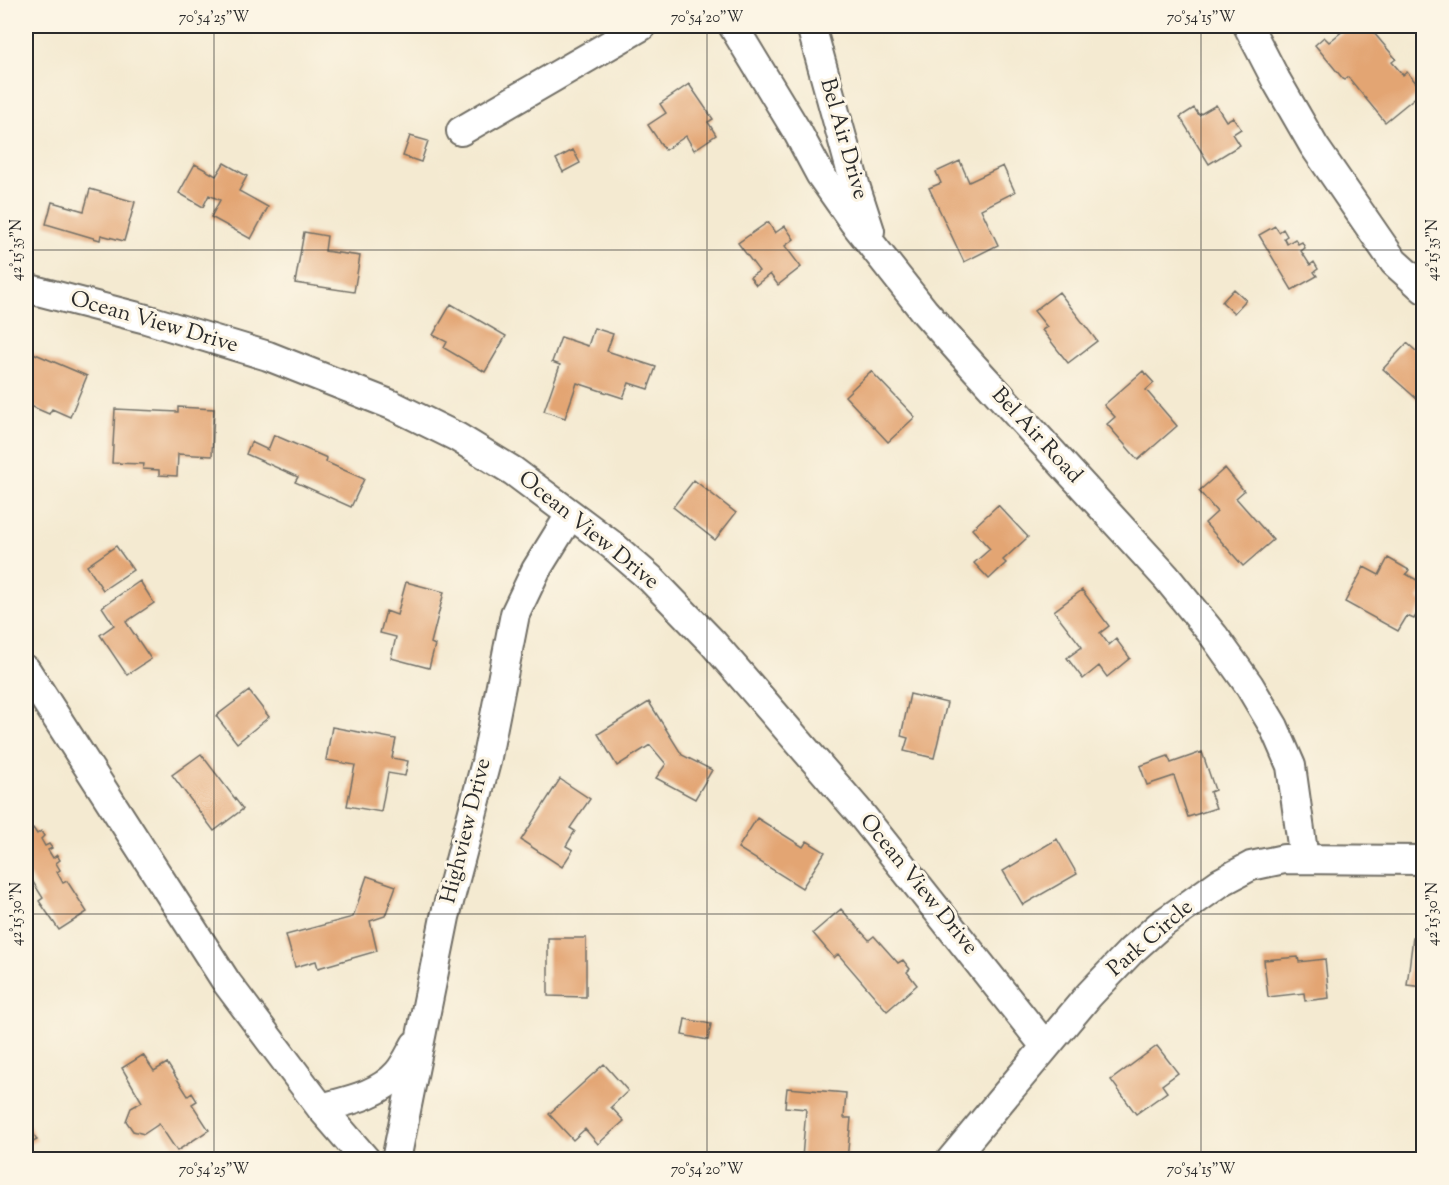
<svg xmlns="http://www.w3.org/2000/svg" width="1449" height="1185" font-family="'Sorts Mill Goudy',serif">
  <rect width="100%" height="100%" fill="#fcf5e5"/>
  <filter id="ink" filterUnits="userSpaceOnUse"><feTurbulence type="fractalNoise" baseFrequency=".0167" numOctaves="2"/><feDisplacementMap in="SourceGraphic" scale="12" xChannelSelector="R" yChannelSelector="G"/><feConvolveMatrix kernelMatrix="1 2 1 2 8 2 1 2 1" color-interpolation-filters="sRGB"/></filter>
  <filter id="wash" filterUnits="userSpaceOnUse"><feTurbulence type="fractalNoise" baseFrequency=".008" numOctaves="4" result="noise"/><feDisplacementMap in="SourceGraphic" scale="24" xChannelSelector="R" yChannelSelector="G"/><feGaussianBlur stdDeviation="1.35" result="paint"/><feColorMatrix in="noise" values="0 0 0 0 0 0 0 0 0 0 0 0 0 0 0 0 0 1.4 0 .05"/><feComposite in="paint" operator="in"/></filter>
  <g filter="url(#wash)">
    <rect width="100%" height="100%" fill="#f4ead1"/>
    <g id="blocks">
      <path fill="#e3a573" d="M1349 26H1368L1396 59 1392 62 1403 75 1407 72 1423 91 1385 122 1348 77 1344 80 1315 45 1324 37 1329 42Z
        M689 84 713 119 708 122 716 135 694 150 686 136 665 150 648 125 666 113 660 104Z
        M1216 105 1226 121 1233 117 1241 129 1233 134 1240 145 1209 164 1180 117 1194 108 1199 115Z
        M410 136 428 141 421 162 403 156Z
        M573 150 580 163 563 172 556 159Z
        M960 161 969 182 1003 166 1015 192 981 209 998 245 964 262 929 188 941 183 936 172Z
        M224 163 247 176 239 191 268 207 251 239 211 217 220 200 209 195 203 207 179 193 195 164 216 176Z
        M90 189 135 202 124 241 101 235 100 240 46 224 52 202 84 211Z
        M768 222 775 233 785 226 794 239 785 246 801 267 778 285 770 274 756 285 750 277 759 271 738 243Z
        M1275 226 1279 232 1283 229 1287 236 1284 238 1287 244 1295 239 1298 244 1302 242 1305 248 1301 251 1310 265 1314 262 1318 269 1314 272 1317 276 1292 290 1259 235Z
        M304 232 327 236 325 251 360 256 354 292 295 283Z
        M1234 289 1246 300 1234 313 1222 302Z
        M1059 292 1097 341 1068 363 1042 330 1047 327 1034 311Z
        M451 304 506 336 485 372 444 348 447 342 433 335Z
        M594 328 613 334 607 351 656 367 648 389 629 383 623 398 577 383 565 418 544 411 560 365 552 362 561 337 588 346Z
        M1407 343 1424 358V394L1418 400 1383 369Z
        M26 350 87 376 70 417 52 409 49 414 26 404Z
        M871 371 915 417 888 442 845 396Z
        M1143 371 1154 383 1146 390 1177 426 1138 460 1107 424 1115 417 1104 405Z
        M178 407 214 409 212 456 178 454 177 476 159 475V470L143 469 144 464 112 463 115 409 178 412Z
        M274 435 327 458 326 462 364 479 351 507 295 482 298 477 246 454 251 442 268 450Z
        M1225 468 1244 491 1236 498 1273 540 1243 566 1205 523 1217 512 1199 491Z
        M694 480 736 513 715 540 673 507Z
        M998 505 1028 537 1003 560 1006 563 989 579 974 563 990 549 972 529Z
        M116 546 133 570 103 590 87 566Z
        M1388 558 1409 570 1406 574 1424 584V589L1418 599 1424 602 1414 619 1407 616 1398 631 1345 602 1364 567 1379 575Z
        M140 581 154 603 126 622 151 659 127 675 100 635 114 625 102 607Z
        M406 582 444 592 431 643 435 645 429 668 391 658 396 637 380 633 386 611 397 615Z
        M1082 590 1109 626 1100 633 1109 645 1116 639 1130 658 1107 677 1099 666 1083 679 1067 658 1082 647 1054 611Z
        M249 691 269 717 237 743 216 716Z
        M910 694 947 703 934 758 904 751 908 738 901 736Z
        M649 702 682 755 712 770 695 799 656 778 666 764 650 745 617 766 598 734Z
        M332 727 396 739 392 758 408 761 405 776 388 773 381 812 347 806 355 765 326 760Z
        M1202 752 1215 790 1210 792 1216 808 1188 817 1174 776 1147 785 1140 766 1168 756 1171 763Z
        M201 754 243 809 214 831 172 775Z
        M560 779 590 799 570 828 575 831 566 846 573 850 562 867 521 840Z
        M757 818 803 847 807 841 825 852 802 888 738 848Z
        M33 828 37 834 41 831 44 836 41 839 45 846 49 844 52 848 48 850 53 858 57 855 60 860 56 863 60 870 57 872 63 883 67 881 87 912 59 930 39 901 43 898 26 871V833Z
        M1057 839 1077 874 1023 905 1003 871Z
        M367 876 396 886 385 916 370 921 377 951 318 968 316 961 295 967 286 935 353 917Z
        M841 909 869 940 874 936 898 963 903 960 910 969 907 972 917 985 887 1011 838 954 834 958 813 933Z
        M1413 937 1424 938V987L1407 985Z
        M548 938H586V997L548 996Z
        M1298 957 1299 962 1325 959 1329 998 1305 1001 1304 993 1268 997 1264 960Z
        M685 1019 711 1024 708 1040 682 1035Z
        M1157 1046 1178 1073 1162 1085 1167 1092 1136 1114 1111 1080Z
        M143 1055 154 1071 167 1063 188 1096 192 1093 197 1101 192 1104 209 1130 177 1151 159 1124 144 1134 133 1131 126 1121 131 1108 142 1102 122 1068Z
        M604 1064 628 1091 611 1107 624 1121 598 1144 585 1129 573 1140 549 1114Z
        M787 1088 846 1093 844 1118H851L847 1160 802 1158 806 1109 785 1107Z
        M26 1120 37 1140 26 1146Z"/>
    </g>
  </g>
  <g filter="url(#ink)">
    <use href="#blocks" fill-opacity="0" stroke="#716e65" stroke-width="1.5"/>
    <g fill="none" stroke-linecap="round" stroke-linejoin="round">
      <g stroke="#716e65" stroke-width="32">
        <path id="minor" d="M733 26 798 133 820 174 853 221 924 311 972 365 1166 577 1214 636 1249 685 1274 727 1291 766 1304 859
          M811 26 856 188 870 231
          M1248 26 1276 80 1314 146 1394 262 1424 289
          M461 131 642 26
          M26 288 146 319 268 356 392 405 457 437 513 471 612 545 651 579 713 643 860 813 1045 1046
          M26 670 227 983 321 1108 366 1160
          M321 1108C347 1101 379 1095 398 1073 405 1065 410 1054 415 1045
          M396 1160 445 917 486 762 515 614 536 570 570 515
          M951 1160 1089 995 1131 951 1159 926 1221 882 1251 866 1284 859 1424 860"/>
      </g>
      <use href="#minor" stroke="#fff" stroke-width="28"/>
    </g>
  </g>
  <path fill="none" stroke="#2b2b2b" stroke-width="1.5" stroke-opacity="0.45" d="M214 26V1160M707 26V1160M1201 26V1160M26 250H1424M26 914H1424"/>
  <g text-anchor="middle" dominant-baseline="central" stroke-width="6" stroke-linejoin="round" paint-order="stroke">
    <g font-size="22" fill="#2b2b2b" stroke="#fcf5e5">
      <text transform="translate(843 139) rotate(74)">Bel Air Drive</text>
      <text transform="translate(154 323) rotate(16)">Ocean View Drive</text>
      <text transform="translate(1036 436) rotate(47)">Bel Air Road</text>
      <text transform="translate(588 531) rotate(39)">Ocean View Drive</text>
      <text transform="translate(467 831) rotate(-76)">Highview Drive</text>
      <text transform="translate(918 885) rotate(51)">Ocean View Drive</text>
      <text transform="translate(1151 939) rotate(-41)">Park Circle</text>
    </g>
  </g>
  <rect width="1449" height="1185" fill="none" stroke="#fcf5e5" stroke-width="66"/>
  <rect x="33" y="33" width="1383" height="1119" fill="none" stroke="#2b2b2b" stroke-width="2"/>
  <g font-size="15" text-anchor="middle" fill="#2b2b2b">
    <text x="214" y="22">70°54'25"W</text>
    <text x="707" y="22">70°54'20"W</text>
    <text x="1201" y="22">70°54'15"W</text>
    <text transform="translate(16 250) rotate(-90)" y="5">42°15'35"N</text>
    <text transform="translate(1432 250) rotate(-90)" y="5">42°15'35"N</text>
    <text transform="translate(16 914) rotate(-90)" y="5">42°15'30"N</text>
    <text transform="translate(1432 914) rotate(-90)" y="5">42°15'30"N</text>
    <text x="214" y="1174">70°54'25"W</text>
    <text x="707" y="1174">70°54'20"W</text>
    <text x="1201" y="1174">70°54'15"W</text>
  </g>
</svg>
